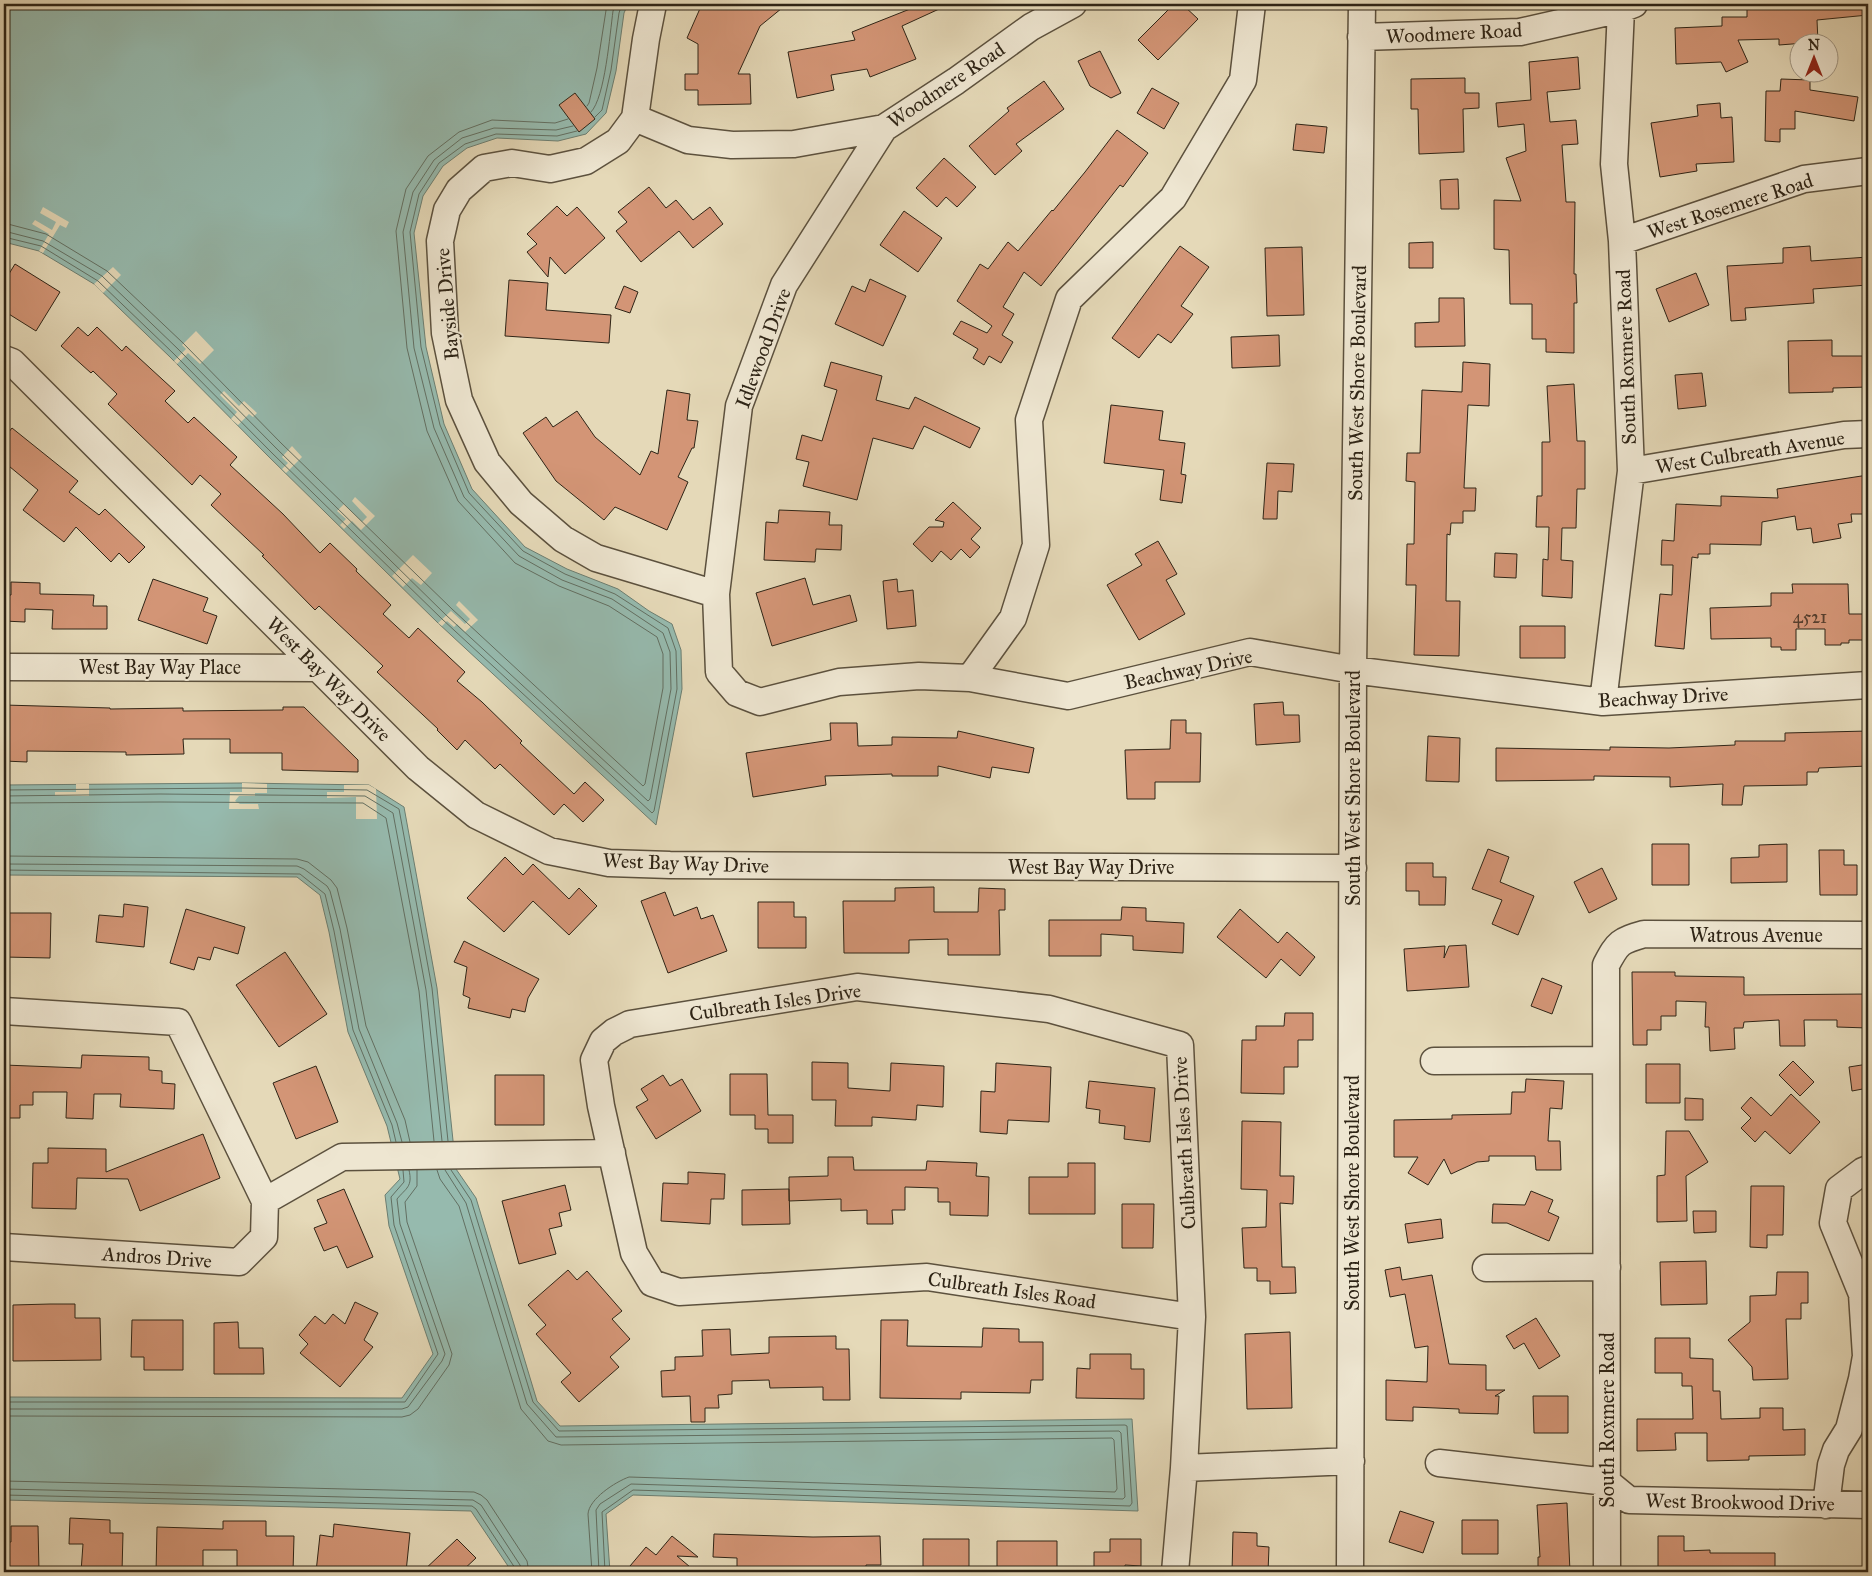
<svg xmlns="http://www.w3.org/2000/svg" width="1872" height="1576" font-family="'IM FELL Great Primer',serif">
  <rect width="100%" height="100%" fill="#e5d9b8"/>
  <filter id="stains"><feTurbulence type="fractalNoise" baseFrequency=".004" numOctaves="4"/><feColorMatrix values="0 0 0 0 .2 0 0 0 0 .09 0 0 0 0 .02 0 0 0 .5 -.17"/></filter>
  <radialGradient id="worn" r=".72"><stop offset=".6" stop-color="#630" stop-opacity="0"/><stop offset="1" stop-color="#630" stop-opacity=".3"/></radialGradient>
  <path fill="#96baae" stroke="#6c7e71" d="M4 4H628L624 13 616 71 606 113 586 134 558 141 497 138 467 148 443 166 423 196 414 233 426 347 444 424 472 489 525 547 567 569 618 589 649 611 672 624 681 650 682 689 656 825 438 623 268 456 170 357 94 284 39 251 4 242Z
    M242 783 369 785 404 807 437 988 456 1169 476 1198 537 1401 560 1426 1132 1419 1138 1511 633 1495 606 1514 610 1572H512L471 1511 4 1500V1397L402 1398 433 1354 389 1226 385 1195 400 1179 387 1126 348 1032 329 932 320 895 297 877 4 875V785Z"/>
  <path fill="#e5d9b8" d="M43 207 69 222 66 228 60 225 43 253 39 251 49 234 32 224 35 220 52 230 56 222 40 213Z
    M113 267 121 275 103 293 94 284Z
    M196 331 214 350 200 364 188 353 177 364 174 361 186 349 182 345Z
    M224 391 239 406 244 401 257 413 253 417 249 414 238 425 231 419 237 412 220 395Z
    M292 446 302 457 286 473 282 469 288 463 282 457Z
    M355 497 375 516 361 530 352 521 344 529 340 525 346 519 337 511 344 504 362 522 367 517 352 501Z
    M413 555 432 573 421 585 412 578 403 587 392 576Z
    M459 601 478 620 465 632 457 624 454 627 447 621 442 626 438 623 451 611 465 624 470 619 456 605Z
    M242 783 267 784V793H255V796H239L235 801 240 804H258L259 809H229L230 792H242Z
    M76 784H89V796H55V792H76Z
    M344 785H369L376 789 377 819H356V797L327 798V792H344Z"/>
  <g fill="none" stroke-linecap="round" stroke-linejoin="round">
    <path stroke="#626f62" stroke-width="1" d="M587 106 589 103 597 68 607 4
      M591 112C605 98 610 33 613 11L616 4
      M595 117 602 110 611 70 619 13 622 4
      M4 223 46 234 107 271 183 343 281 443 452 609 643 786 645 784 663 688V654L657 637 609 606 559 586 515 563 458 501 427 431 407 348 396 231 406 189 428 156 459 132 492 120 555 123 568 119
      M4 231 43 241 102 276 178 349 276 448 446 615 648 801 650 799 671 689 670 652 663 633 612 599 562 580 519 556 464 497 434 428 414 348 403 232 413 192 434 160 462 138 494 128 556 130 573 126
      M4 237 41 246 98 281 173 353 272 453 442 619 652 813 654 811 677 689 676 651 668 628 615 594 565 574 523 551 469 493 440 425 421 347 410 232 419 194 439 163 465 144 496 134 557 136 577 131
      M4 790 242 788 367 790 399 809 432 988 448 1141
      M4 796 160 794 365 796 393 813 426 990 442 1141
      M4 803 160 802 363 803 386 818 419 991 434 1141
      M4 856 297 859 308 862 331 880 337 888 347 928 366 1026 405 1120 410 1142
      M4 864 297 866 304 869 327 886 330 891 340 929 359 1029 397 1123 402 1142
      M4 870 300 874 325 894 334 931 353 1030 392 1125 396 1142
      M437 1170 440 1179 459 1206 521 1409 548 1441 561 1445 1112 1438 1114 1440 1117 1489 1115 1492 629 1477C615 1482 589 1499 588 1514L592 1572
      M445 1170 466 1203 527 1404 556 1437 1119 1431 1121 1433 1125 1497 1123 1499 631 1484 600 1504 596 1510 599 1572
      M451 1170 471 1200 533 1402 559 1431 1125 1425 1127 1426 1132 1503 1130 1506 633 1490 602 1512 605 1572
      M4 1402H405L438 1354 394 1225 391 1197 404 1182 403 1170
      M4 1409H402L408 1407 442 1361 445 1354 400 1224 397 1199C406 1188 413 1187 409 1170
      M4 1416 402 1417 410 1415 418 1409 449 1365 452 1354 407 1222 405 1202 417 1186V1170
      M4 1481 474 1492 481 1495 487 1500 527 1561 529 1572
      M4 1489 473 1500 481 1505 520 1565 522 1572
      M4 1495 472 1506 476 1509 515 1568 516 1572"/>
  </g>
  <path fill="#d39576" stroke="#2e2416" d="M702 4H787L760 26 738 74H750L751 104 698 105V90H685V74H698V44L687 38Z
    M908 4H950L902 26 916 59 870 77 867 69 831 75 834 90 797 98 788 52 855 40 852 32 910 9Z
    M1174 4H1182L1198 19 1158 60 1138 40Z
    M1777 4H1868V15L1817 20 1818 42 1779 45V39L1738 40 1748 62 1726 72 1721 62 1676 64 1675 28 1722 26V17H1747V6Z
    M1100 51 1121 93 1111 98 1090 86 1078 61Z
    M1578 57 1580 89 1547 92 1550 122 1576 120 1578 144 1562 145 1566 202H1575L1574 274H1576L1577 303H1574V353L1546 352V339H1532V304H1510L1509 250 1494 249V200L1521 201 1506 158 1526 151 1524 124 1498 127 1496 103 1531 100 1529 62Z
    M1465 78V93H1479V108L1463 109 1464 152 1419 154 1418 109H1411V79Z
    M1781 79 1810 80V90L1858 97 1854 121 1795 111V129H1780V142L1765 141 1766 91H1780Z
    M1044 81 1064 109 1016 144 1022 151 995 175 969 146 1009 111 1007 108Z
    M1152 88 1179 103 1164 129 1137 113Z
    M575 93 595 119 579 132 559 105Z
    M1720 103 1721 118 1732 117 1734 162 1696 164 1697 171 1660 177 1651 123 1698 116 1697 105Z
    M1296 124 1327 127 1324 153 1293 150Z
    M1117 130 1148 153 1123 187 1120 185 1041 286 1024 272 1003 307 1014 314 1002 335 1013 342 1001 363 989 356 984 365 973 358 978 349 953 334 961 321 987 333 992 326 957 301 980 264 988 269 1008 242 1018 251 1052 210 1053 211 1085 172Z
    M944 158 976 187 957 207 946 197 937 207 916 188Z
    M1458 179 1459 209H1441L1440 180Z
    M649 187 666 208 676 200 693 220 710 207 723 224 693 248 679 231 641 262 616 231 627 222 618 212Z
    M557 206 567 216 577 207 605 238 565 274 550 257 548 277 527 252 537 244 527 234Z
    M904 211 942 238 918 272 880 245Z
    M1433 242V268H1409V243Z
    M1180 246 1209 267 1181 306 1193 314 1171 343 1158 334 1139 358 1112 338Z
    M1810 246 1811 261 1868 257V285L1813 289 1814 303 1745 308 1746 320 1731 321 1727 266 1783 263V248Z
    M1302 247 1304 315 1267 316 1265 248Z
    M15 264 60 292 36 331 4 311V282Z
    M1696 273 1709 305 1669 322 1656 289Z
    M870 279 906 296 883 346 835 324 852 286 865 292Z
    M509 280 548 283 546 310 611 315 609 343 505 336Z
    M624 286 638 292 630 313 615 308Z
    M1439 298H1464L1465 346 1415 347V323L1439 322Z
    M78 327 88 336 97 327 122 351 126 346 175 391 165 401 188 423 194 417 237 457 230 465 283 514 320 553 330 543 357 569 356 571 391 605 383 614 409 638 418 628 465 672 457 681 482 702 522 741 520 743 574 794 585 782 604 800 583 822 564 804 554 815 500 764 495 769 465 740 457 750 437 730 438 729 377 672 383 666 319 606 315 610 262 556 264 555 211 505 221 494 200 475 192 485 108 404 117 394 93 371 91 373 61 346Z
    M1279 335 1280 366 1232 368 1231 337Z
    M1832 340V356H1868V387L1833 388V392L1789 393 1788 341Z
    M831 362 882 376 876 400 909 409 915 397 980 428 970 448 924 426 913 449 873 438 857 500 803 486 809 462 796 459 802 435 822 441 837 390 824 386Z
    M1463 362 1490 364 1489 406 1468 405 1464 488H1476L1475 511H1463V523H1451L1450 535 1447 534 1446 601H1460L1459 656 1414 655 1416 585H1406L1407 544H1414L1415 482 1406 481 1407 453H1420L1422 390 1462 392Z
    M1702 373 1706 406 1678 409 1675 375Z
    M1574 384 1577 441H1585V489H1577L1576 528H1562L1561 560 1573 561 1572 598 1542 596 1543 559 1548 560 1549 527H1536L1537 496H1542V442H1550L1547 386Z
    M667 390 690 394 687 420 698 421 694 448H692L678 477 688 482 667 530 615 507 604 520 556 481 523 433 546 417 553 427 577 411 595 437 640 475 651 451 658 454Z
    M1111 405 1163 411 1159 440 1185 443 1181 474 1186 475 1182 503 1160 500 1164 470 1104 463Z
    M12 428 78 481 69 492 99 515 105 509 145 547 129 563 119 553 111 562 76 527 64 542 23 510 38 490 4 462V438Z
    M1267 463 1294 464 1292 492 1278 491 1277 519H1263Z
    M1868 475V514H1851L1852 522 1838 524 1841 538 1813 543 1811 528 1797 530 1795 516 1762 522 1761 545 1710 544V554H1698V558L1692 557 1684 649 1655 646 1660 594 1672 595 1673 565H1661L1662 540 1674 541 1676 504 1721 506V496L1778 498 1777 489Z
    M953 502 981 528 971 539 980 547 970 558 961 549 951 560 941 551 932 562 913 544 929 527H943L944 522 935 520Z
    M779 510 830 512 829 525H842L841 550 816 549 815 562 764 560 766 522 778 523Z
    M1158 541 1177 574 1166 580 1185 614 1139 640 1107 585 1142 565 1135 554Z
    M1495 553 1517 554 1516 578 1494 577Z
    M805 578 813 605 850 595 857 621 772 646 756 593Z
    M153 579 208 598 203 611 217 616 207 644 138 620Z
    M897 579 898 592 913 590 916 626 887 629 883 581Z
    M11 582 40 583V594L94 595 93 606H107V629H52L53 610 25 609V622L4 621V595H11Z
    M1792 584H1848L1849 614H1868V640H1849V643H1841V645H1825V629H1796V650H1781V647H1771V638L1711 639 1710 608 1771 606V593H1793Z
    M1520 626H1565V658H1520Z
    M1283 702 1284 715H1299L1300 742 1256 745 1254 704Z
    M4 705 110 708V709L183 708V711L283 710V707H304L358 760V772L282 770V753H230V739H183L184 754 126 755V752L27 751V762L4 761Z
    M1171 720H1186V733H1201L1200 782H1155V799H1127L1125 750 1170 749Z
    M830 723H857L858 746 892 745V737L957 738 958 731 1034 748 1029 773 992 767 990 778 938 766V776H892V774L825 776 826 785 753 797 746 753 831 740Z
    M1868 731V766L1819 768 1818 772H1807V785L1744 786 1742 805H1722L1723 784 1670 787V777L1594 776V780L1496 781V748L1610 750V747L1669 748 1735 745V741H1785V733Z
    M1428 736 1460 738 1459 782 1426 781Z
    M1652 844H1689V885H1652Z
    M1787 844V882L1731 883V858L1759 857V845Z
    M1488 849 1509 857 1500 882 1534 896 1518 935 1492 924 1502 900 1472 889Z
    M1819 850H1844V865H1857V895H1820Z
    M505 857 523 875 533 864 569 899 579 888 597 906 569 935 533 901 504 932 467 898Z
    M1406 863H1433V877H1446L1445 905H1419V891H1406Z
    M1602 868 1617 899 1589 913 1574 882Z
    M934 887V912H978L979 888 1005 889V910H999L1000 955H948V939L909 940V953H844L843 901H895V888Z
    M665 892 674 916 697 907 701 919 713 915 727 951 668 973 641 901Z
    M758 902H794V917H806V948H758Z
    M124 904 148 907 144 947 96 942 99 915 123 917Z
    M1122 907 1146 908V921L1184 923 1183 953 1133 950V936L1101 934V956H1049V920H1121Z
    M186 909 245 927 238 954 214 947 210 960 198 957 194 970 170 963Z
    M1240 909 1278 943 1287 932 1315 957 1300 976 1281 959 1266 978 1217 937Z
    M4 913H51L50 958 4 957Z
    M464 941 539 979 528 998 525 1012 512 1009 510 1018 468 1008 470 998 463 995 467 967 454 962Z
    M1466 945 1469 987 1407 991 1404 949 1445 946 1444 958 1449 946Z
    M285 952 327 1014 279 1047 236 985Z
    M1632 972H1675V976L1744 977V995L1868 994V1028L1837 1027V1020H1804L1805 1046H1780L1779 1020 1744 1022 1743 1028H1734L1735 1049 1710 1051 1709 1027H1705L1706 1002 1676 1001V1016H1661V1030H1647V1045H1633Z
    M1542 978 1562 986 1552 1014 1531 1006Z
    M1285 1013H1313V1040H1298V1067H1284V1094L1241 1093 1242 1040H1256V1026H1284Z
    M82 1055 149 1057V1070L162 1071V1083L175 1084 174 1109 120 1107 121 1094H94L93 1119 66 1118 67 1092H33V1105H20V1118H4V1065L81 1068Z
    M1793 1061 1814 1082 1800 1096 1779 1075Z
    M812 1062 848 1063V1088L890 1091 891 1063 944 1066 943 1107 917 1105 916 1120 872 1117V1126H835L836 1100H812Z
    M996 1063 1051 1067 1049 1122 1008 1120 1007 1134 980 1132 981 1091 995 1092Z
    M1646 1064H1680V1103H1646Z
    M1868 1064V1088L1852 1091 1849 1067Z
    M316 1066 338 1122 296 1139 273 1083Z
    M730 1074H767L768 1115H793V1143H768V1129H755V1115H730Z
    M495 1075H544V1125H495Z
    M663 1075 670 1086 682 1079 701 1111 656 1139 636 1107 648 1100 641 1089Z
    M1526 1079 1564 1081 1562 1109 1550 1108 1548 1141H1560L1561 1170H1536L1535 1156H1489V1161L1477 1162 1451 1174 1444 1159 1428 1185 1408 1173 1418 1157H1394V1120L1452 1119V1115L1511 1114 1512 1092H1525Z
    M1089 1081 1155 1088 1150 1142 1124 1139 1125 1126 1099 1123 1100 1110 1086 1108Z
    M1791 1094 1820 1122 1790 1154 1765 1131 1755 1142 1741 1128 1751 1118 1741 1108 1751 1097 1771 1116Z
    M1685 1098 1703 1099V1120H1685Z
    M1242 1121 1281 1122 1280 1176H1294L1293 1204 1280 1203 1282 1267H1295L1296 1293 1270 1294V1281H1257V1268H1244L1242 1228 1266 1227 1267 1190 1241 1189Z
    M1666 1131H1689L1708 1162 1686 1176 1687 1221 1657 1222V1176L1665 1175Z
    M203 1134 220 1178 140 1211 128 1179 77 1178 76 1209 32 1208 33 1163H48V1148L106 1149V1172Z
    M828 1157H853L854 1170H926L927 1161 977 1163 976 1176 989 1177 988 1216 950 1215V1202H938V1188L905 1187V1210H892L893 1224H867V1210L841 1211V1199L789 1201V1177L828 1176Z
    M1068 1163H1095V1214H1029V1177H1068Z
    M688 1172 725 1174 724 1199H711L710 1224 661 1221 663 1183 688 1184Z
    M565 1185 571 1210 559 1213 562 1226 549 1229 556 1254 519 1264 502 1201Z
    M1751 1186H1784L1783 1235H1767V1248L1750 1247Z
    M344 1189 373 1257 347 1268 337 1246 324 1251 314 1228 327 1223 317 1200Z
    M789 1189 790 1224 742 1225V1190Z
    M1531 1191 1553 1200 1548 1212 1559 1217 1549 1241 1507 1223H1492L1493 1204 1525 1205Z
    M1122 1204H1154L1153 1248H1122Z
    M1693 1211H1716V1232L1694 1233Z
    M1441 1219 1443 1238 1408 1243 1405 1224Z
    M1706 1261 1707 1304 1661 1305 1660 1262Z
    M1400 1267 1402 1280 1432 1275 1449 1364 1486 1365V1390H1505L1495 1396H1499L1498 1414 1459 1413V1409L1413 1407V1421L1386 1420V1380L1427 1382 1428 1346 1415 1348 1405 1294 1390 1297 1385 1270Z
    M568 1270 577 1280 587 1271 622 1311 612 1319 630 1339 610 1357 619 1367 579 1402 561 1382 571 1373 536 1334 546 1325 528 1305Z
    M1777 1272H1808V1303H1801V1319H1786L1788 1379 1753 1380 1752 1367 1728 1340 1750 1322V1296L1776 1295Z
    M355 1302 378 1313 364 1340 373 1347 340 1387 300 1353 308 1344 299 1335 315 1316 325 1324 333 1314 345 1324Z
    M50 1304H75V1318H100L101 1360 13 1361V1305Z
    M1536 1318 1560 1356 1539 1369 1524 1343 1514 1349 1506 1336Z
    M132 1320H183V1370H144V1357H131Z
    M881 1320H908L907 1346 982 1347 983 1328 1019 1329V1342H1043V1380H1031L1030 1393 961 1392V1399L880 1398Z
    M238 1322 239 1348H263L264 1374H214V1323Z
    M730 1329 731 1355 769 1353V1337L836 1336V1349H849L850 1400H823V1387L770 1388 769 1380 732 1381V1394L718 1395 719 1408H705V1422H691L690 1396 662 1397 661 1371 675 1370V1357L703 1356 702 1330Z
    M1290 1332 1292 1408 1247 1409 1245 1334Z
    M1655 1338H1690V1358L1713 1359V1391H1720L1721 1419 1760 1418V1408H1783V1430L1805 1429V1455L1749 1456V1460L1707 1461V1433H1675L1676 1450 1637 1451V1419H1693L1692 1386H1682V1373H1655Z
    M1090 1354H1131V1369H1144V1399L1076 1398 1077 1368 1090 1369Z
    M1533 1396H1568V1433H1534Z
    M1567 1503 1570 1572H1538V1557H1540L1537 1505Z
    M1400 1511 1434 1522 1423 1553 1389 1542Z
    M70 1518 110 1520V1533H123L122 1572H81L83 1544H69Z
    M1462 1520H1498V1554H1462Z
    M223 1521H266V1536H294L293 1572H237V1550H203V1572H156L157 1527 223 1529Z
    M334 1524 410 1533 406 1572H316L320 1535 333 1537Z
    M11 1526H38L39 1571H4V1542H11Z
    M1233 1532 1257 1533V1546L1269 1547 1268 1572H1232Z
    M714 1534 813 1537 880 1536 881 1565H866V1572H737V1558L713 1557Z
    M672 1536 698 1557 677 1556 696 1572H637L630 1566 646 1547 656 1555Z
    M1658 1536H1684V1551L1710 1550V1553H1775V1572H1658Z
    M457 1539 476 1558 461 1572H422Z
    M923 1539H969V1572H923Z
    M1110 1539H1141V1566L1125 1565V1572H1094V1552H1110Z
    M997 1541H1057V1568H1045V1572H997Z"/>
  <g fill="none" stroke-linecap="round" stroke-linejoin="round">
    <g stroke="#5c513e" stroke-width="29">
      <path id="minor" d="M653 4 646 39 635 118 618 141 586 161 550 169 512 163 484 168 459 190 447 210 440 241 445 333 459 400 487 462 521 503 563 539 596 558 716 594
        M1361 37 1520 32 1621 9 1634 4
        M635 118 688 140 732 145 794 144 884 128 956 81 1031 27 1073 4
        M884 128 784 285 739 406 716 594 719 672 737 693 760 702 839 682 919 676 970 678 1068 696 1250 652 1353 670 1603 702 1868 685
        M1622 241 1804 179 1868 171
        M4 359 12 362 418 768 476 815 549 851 609 863 670 865 1353 868
        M1631 471 1844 435 1868 434
        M4 667 317 668
        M970 678 1013 618 1036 545 1029 420 1069 299 1173 198 1243 80 1252 4
        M1603 702 1631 471 1622 241 1614 164 1621 9
        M4 1011 178 1022 265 1201 264 1237 239 1262 4 1247
        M1434 1061 1606 1060
        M265 1201 342 1157 612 1153
        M1486 1268 1607 1267
        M1439 1463 1607 1482 1629 1500 1868 1505
        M1184 1468 1351 1461
        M1826 1505 1831 1465 1836 1450 1849 1429 1862 1379 1866 1356 1862 1294 1833 1223 1839 1189 1863 1171 1868 1169
        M1175 1572 1184 1468 1192 1317 1180 1045 1049 1009 857 987 630 1024 614 1032 603 1041 594 1060 601 1106 634 1253 652 1283 679 1292 927 1277 1192 1317
        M1350 1572 1353 670 1362 4
        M1607 1572 1606 965C1618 942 1620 941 1644 934L1868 935"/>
    </g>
    <use href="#minor" stroke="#eee6d1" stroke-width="26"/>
  </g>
  <g text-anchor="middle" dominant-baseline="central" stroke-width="4" stroke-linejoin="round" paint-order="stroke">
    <g font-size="18" fill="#57402e">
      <text x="1810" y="617">4521</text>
    </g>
    <g font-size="20" fill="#2e2416" stroke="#eee6d1">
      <text transform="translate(1454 33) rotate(-3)">Woodmere Road</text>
      <text transform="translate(946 85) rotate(-34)">Woodmere Road</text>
      <text transform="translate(1730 206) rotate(-18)">West Rosemere Road</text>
      <text transform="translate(447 304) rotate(-95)">Bayside Drive</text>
      <text transform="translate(763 348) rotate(-70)">Idlewood Drive</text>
      <text transform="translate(1626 357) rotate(-92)">South Roxmere Road</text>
      <text transform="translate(1357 383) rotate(-89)">South West Shore Boulevard</text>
      <text transform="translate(1750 452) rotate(-9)">West Culbreath Avenue</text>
      <text x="160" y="667">West Bay Way Place</text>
      <text transform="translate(1188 669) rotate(-12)">Beachway Drive</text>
      <text transform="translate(329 679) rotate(45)">West Bay Way Drive</text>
      <text transform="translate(1663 697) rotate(-3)">Beachway Drive</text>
      <text transform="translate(1353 788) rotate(-90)">South West Shore Boulevard</text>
      <text transform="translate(686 863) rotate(2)">West Bay Way Drive</text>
      <text x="1091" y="867">West Bay Way Drive</text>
      <text x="1756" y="935">Watrous Avenue</text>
      <text transform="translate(775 1002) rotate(-8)">Culbreath Isles Drive</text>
      <text transform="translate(1184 1143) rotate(-93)">Culbreath Isles Drive</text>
      <text transform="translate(1352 1193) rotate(-90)">South West Shore Boulevard</text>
      <text transform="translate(157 1257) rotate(4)">Andros Drive</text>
      <text transform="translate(1012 1290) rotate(8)">Culbreath Isles Road</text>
      <text transform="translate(1607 1420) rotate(-90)">South Roxmere Road</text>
      <text transform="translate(1740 1502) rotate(1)">West Brookwood Drive</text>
    </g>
  </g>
  <rect width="1872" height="1576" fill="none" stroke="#e5d9b8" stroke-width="20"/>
  <rect x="5" y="5" width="1862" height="1566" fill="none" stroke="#2e2416" stroke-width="2.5"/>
  <rect x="10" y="10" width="1852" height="1556" fill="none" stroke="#2e2416"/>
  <g transform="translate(1814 58)"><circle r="24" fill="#eee6d1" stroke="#a19886"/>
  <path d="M0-4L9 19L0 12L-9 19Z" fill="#8f2418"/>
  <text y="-8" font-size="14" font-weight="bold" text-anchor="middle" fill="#2e2416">N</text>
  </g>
  <rect width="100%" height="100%" filter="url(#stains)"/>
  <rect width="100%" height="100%" fill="url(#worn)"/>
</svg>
